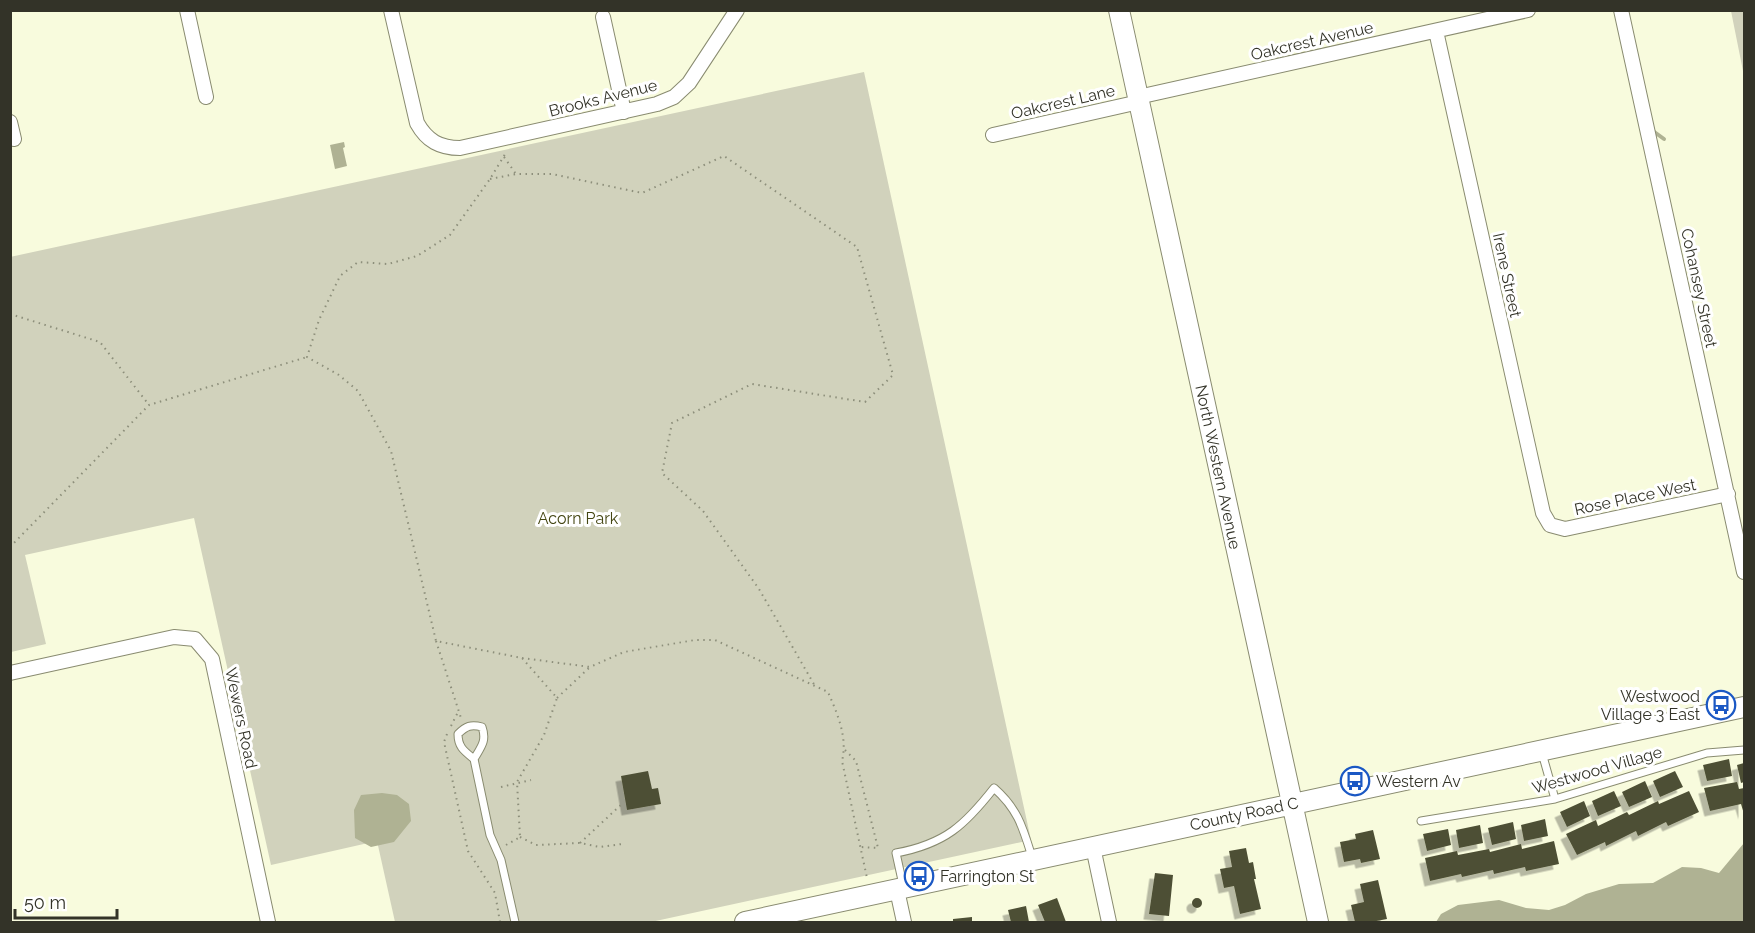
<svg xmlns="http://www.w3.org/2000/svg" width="1755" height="933" font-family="Raleway,sans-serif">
  <defs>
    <filter id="shadow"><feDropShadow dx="-5.5" dy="5.5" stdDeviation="0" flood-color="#0004"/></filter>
  </defs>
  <rect width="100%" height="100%" fill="#f8fbdd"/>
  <path fill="#d1d2bc" d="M1731 11H1744V76Z
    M864 72 1031 840 651 922H395L377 841 271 865 194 518 25 555 46 644 11 652 10 257Z"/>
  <path fill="#afb293" d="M344 142 345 147 343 148 347 166 335 169 330 145Z
    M382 793 397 795 409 804 411 821 394 842 371 847 355 838 354 810 361 795Z
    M1744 843V922H1436L1441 914 1458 905 1499 900 1526 908 1549 910 1565 905 1586 894 1619 884 1653 883 1682 867 1701 868 1719 873Z"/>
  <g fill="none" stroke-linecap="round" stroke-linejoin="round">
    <path stroke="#afb293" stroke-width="4" d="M1653 131 1664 139"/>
  </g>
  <path fill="#4e5035" filter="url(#shadow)" d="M1729 759 1732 776 1707 781 1703 765Z
    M1744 763V782L1741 783 1737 765Z
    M648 771 652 789 658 788 661 804 627 810 621 776Z
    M1675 771 1683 787 1660 797 1653 781Z
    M1645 781 1652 797 1629 807 1622 792Z
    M1737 782 1739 789 1744 788V814L1741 804 1710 811 1704 788Z
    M1614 791 1621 806 1598 816 1592 801Z
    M1689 791 1699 812 1668 826 1666 822 1638 836 1636 831 1606 846 1605 842 1577 855 1566 834 1596 820 1598 826 1627 812 1629 815 1658 801 1659 804Z
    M1584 801 1590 816 1567 827 1560 812Z
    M1545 819 1548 836 1524 841 1521 825Z
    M1513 822 1516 839 1492 845 1488 828Z
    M1480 825 1483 843 1459 848 1456 830Z
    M1448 829 1451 845 1427 851 1423 834Z
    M1373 830 1380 859 1361 863 1360 859 1344 862 1340 842 1356 839 1355 834Z
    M1554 841 1559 864 1526 871 1525 867 1494 874 1493 870 1462 877 1461 874 1430 881 1425 858 1457 851 1458 855 1489 849 1490 852 1521 844 1522 849Z
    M1246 848 1249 863 1253 862 1256 879H1254L1261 909 1240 914 1234 886 1224 888 1220 869 1232 867 1229 851Z
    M1155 873 1173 875 1169 916 1149 914Z
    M1378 880 1387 919 1371 922H1355L1351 905 1364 902 1360 884Z
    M1192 903a5 5 0 1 1 10 0a5 5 0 1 1-10 0Z
    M1057 898 1066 922H1045L1038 905Z
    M1026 906 1029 922H1011L1008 910Z
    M972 917V922H953V919Z"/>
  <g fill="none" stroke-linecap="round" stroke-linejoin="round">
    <g stroke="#898b70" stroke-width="9">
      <path id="lane" d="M1542 753 1555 799
        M474 759C464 751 458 747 458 734 466 726 471 724 482 727 487 741 481 747 474 759L490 835 501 860 515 922
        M1421 821 1555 799 1707 753 1744 750
        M903 885 896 853C945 844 965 825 994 788 1018 809 1023 828 1032 857"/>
    </g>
    <g stroke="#898b70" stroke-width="16">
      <path id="street" d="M187 10 206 97
        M391 10 417 123C427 141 440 148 460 148L657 104 674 97 689 83 737 10
        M1621 10 1744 572
        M603 17 624 112
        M1436 31 1543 513 1550 525 1565 529 1728 494
        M1138 97 1528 10
        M10 122 14 139
        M993 135 1139 102
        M10 673 174 637 195 639 212 659 268 922
        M1093 847 1109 922
        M897 890 904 922"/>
    </g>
    <g stroke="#898b70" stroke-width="22">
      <path id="secondary" d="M1119 10 1318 922
        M745 922 1744 707"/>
    </g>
    <path stroke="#8d8f7b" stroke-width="2" stroke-dasharray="1.5 4.5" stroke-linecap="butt" d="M504 157 516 174
      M490 179 516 174H552L642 193 724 156 857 247 893 375 865 402 752 384 672 423 662 473 703 511 759 589 815 686
      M10 314 100 342 149 405
      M10 547 149 405 307 357
      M436 641 461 718
      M522 658 590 667 624 652 695 640H715L828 692C837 713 848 737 842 761L867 878
      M557 698 590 667
      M451 726 459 710
      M447 734 444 742 468 851 495 893 500 922
      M845 750 856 761 878 848 860 847
      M501 787 531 780
      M520 837 536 845 580 843 600 847 622 844
      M580 843 624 802
      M506 845 520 837 517 782 544 735 557 698 522 658 436 641 391 451 358 391 339 375 307 357 319 320 340 276 358 262 388 264 417 256 450 235 490 179 507 151"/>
    <use href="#lane" stroke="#fff" stroke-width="7"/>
    <use href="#street" stroke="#fff" stroke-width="14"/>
    <use href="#secondary" stroke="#fff" stroke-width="20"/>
  </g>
  <defs>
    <g id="bus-ring" transform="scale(1.5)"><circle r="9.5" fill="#fff" stroke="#1b58c4" stroke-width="1.5"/><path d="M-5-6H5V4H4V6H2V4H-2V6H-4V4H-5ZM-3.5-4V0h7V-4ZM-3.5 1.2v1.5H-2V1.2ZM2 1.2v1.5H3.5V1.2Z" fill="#1b58c4"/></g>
  </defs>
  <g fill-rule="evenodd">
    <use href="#bus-ring" x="1721" y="705"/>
    <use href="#bus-ring" x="1355" y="781"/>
    <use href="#bus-ring" x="919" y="876"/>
  </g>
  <g text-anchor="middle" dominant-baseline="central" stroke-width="6" stroke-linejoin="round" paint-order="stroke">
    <g font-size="16" fill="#333328" stroke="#fff">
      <text transform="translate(1312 41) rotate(-13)">Oakcrest Avenue</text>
      <text transform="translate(603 98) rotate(-14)">Brooks Avenue</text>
      <text transform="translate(1063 102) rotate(-13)">Oakcrest Lane</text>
      <text transform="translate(1507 275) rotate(78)">Irene Street</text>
      <text transform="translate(1699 288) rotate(78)">Cohansey Street</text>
      <text transform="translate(1218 467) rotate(78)">North Western Avenue</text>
      <text transform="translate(1635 497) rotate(-12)">Rose Place West</text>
      <text transform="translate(241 718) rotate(78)">Wewers Road</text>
      <text transform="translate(1597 770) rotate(-16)">Westwood Village</text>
      <text transform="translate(1244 814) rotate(-12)">County Road C</text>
    </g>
    <g font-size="16" fill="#444612" stroke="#fff">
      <text x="578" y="518">Acorn Park</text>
    </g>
    <g font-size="16" fill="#333328" stroke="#fff" text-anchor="start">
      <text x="1700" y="696" text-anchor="end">Westwood<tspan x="1700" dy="18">Village 3 East</tspan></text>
      <text x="1376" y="781">Western Av</text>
      <text x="940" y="876">Farrington St</text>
    </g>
  </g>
  <rect width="1755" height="933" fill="none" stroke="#333328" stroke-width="24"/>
  <path d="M15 909v9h102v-9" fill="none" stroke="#333328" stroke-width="3"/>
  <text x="24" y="909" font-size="18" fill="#333328" stroke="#ffffff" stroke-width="4.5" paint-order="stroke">50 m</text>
</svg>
